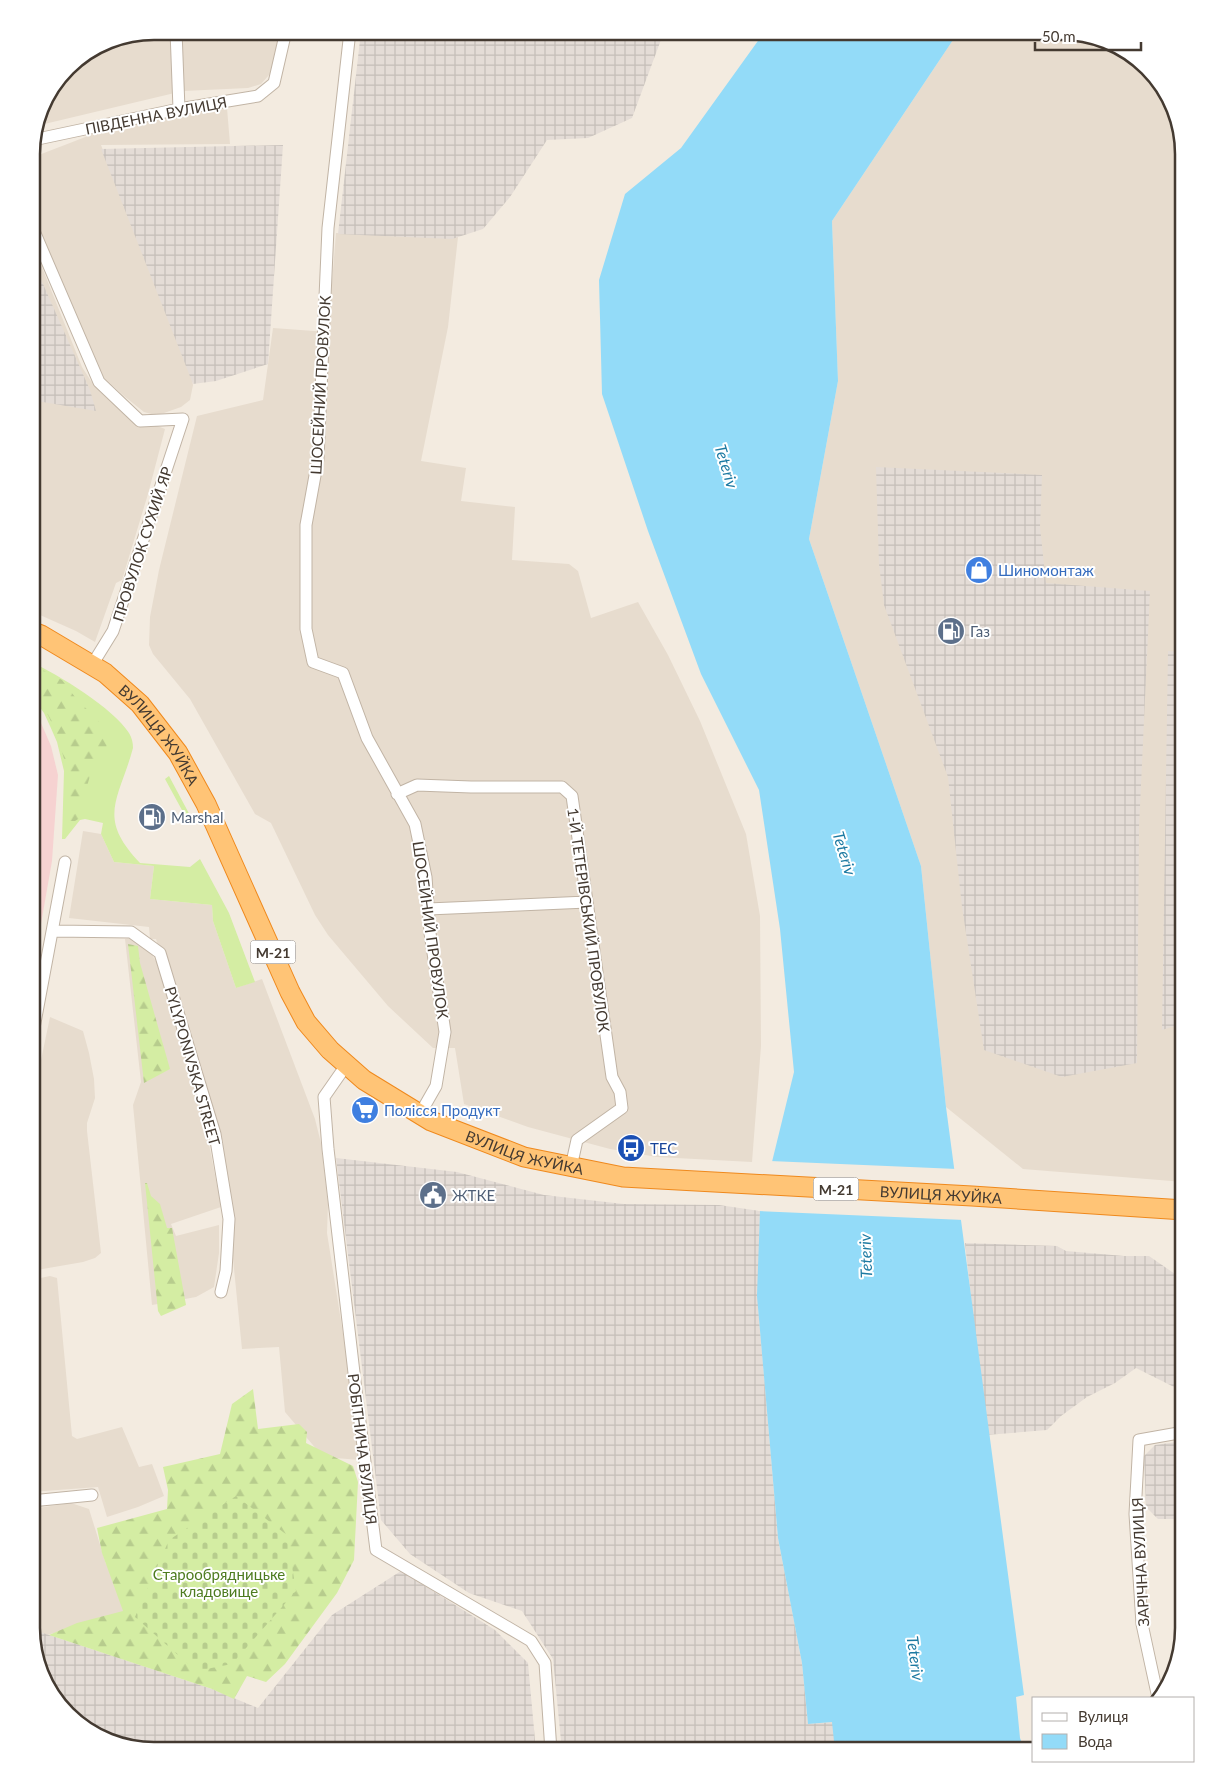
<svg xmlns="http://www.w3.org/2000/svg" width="1215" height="1782" font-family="Lato,sans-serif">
  <defs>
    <pattern id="industrial-grid" width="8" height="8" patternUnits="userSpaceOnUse" patternTransform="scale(1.25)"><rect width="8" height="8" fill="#e4dcd6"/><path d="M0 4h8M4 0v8" fill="none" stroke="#c5beb8"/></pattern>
    <pattern id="forest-firs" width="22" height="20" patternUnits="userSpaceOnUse" patternTransform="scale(1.25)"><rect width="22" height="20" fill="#d4eda3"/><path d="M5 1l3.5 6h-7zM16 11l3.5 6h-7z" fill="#b7cc8d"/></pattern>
    <pattern id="cemetery-stones" width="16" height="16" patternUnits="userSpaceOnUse" patternTransform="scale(1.25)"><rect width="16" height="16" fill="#d4eda3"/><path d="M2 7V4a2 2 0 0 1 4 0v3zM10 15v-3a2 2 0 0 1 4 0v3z" fill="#b7cc8d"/></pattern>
  </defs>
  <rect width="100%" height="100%" fill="#f3ebe0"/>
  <path fill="#e7dcce" d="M154 31H281L276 63 269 75 261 84 248 88 183 91 36 126 41 106 67 67 107 40Z
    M959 31H1069L1129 52 1168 93 1184 154V1182L1023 1169 946 1107 921 866 809 539 838 381 832 221Z
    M189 107 227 108 230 144 101 145 191 376 193 385 190 400 181 407 164 413 155 415 144 412 124 396 101 375 31 213V158L88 136 87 130Z
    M336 233 458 237 448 327 421 461 466 468 461 501 515 507 512 560 569 564 578 571 591 618 638 602 668 655 700 721 746 834 760 916 761 1046 752 1162 657 1157 610 1149 528 1127 464 1104 455 1048H433L388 1006 328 935 315 915 271 823 255 814 190 699 153 654 149 645 150 617 159 570 197 416 263 400 273 328 328 332Z
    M31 240 82 367 91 381 135 417 165 429 148 494 122 580 116 583 95 642 76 631 31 611Z
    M83 831 101 834 114 862 154 866 150 899 212 905 213 921 236 988 262 979 315 1119 321 1143 328 1204 327 1233 358 1428 360 1460 323 1457 285 1412 279 1347 242 1349 227 1199 191 1050 156 939H150L149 927 69 918Z
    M132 938 151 953 158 965 204 1118 220 1201 221 1207 171 1224 176 1236 219 1225V1253L214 1287 196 1297 152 1305 133 1105 141 1082 125 939Z
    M50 1017 83 1031 89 1053 94 1079 95 1098 87 1123V1131L101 1253 95 1258 83 1262 31 1271V1108Z
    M50 1276 57 1278 72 1436 77 1439 122 1427 139 1467 152 1464 164 1496 138 1507 107 1517 98 1487 31 1492V1280Z
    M71 1503 89 1509 106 1564 115 1577 128 1612 47 1635 32 1632 31 1509Z"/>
  <path fill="url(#industrial-grid)" d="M361 31H663L662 37 632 118 588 138 547 140 510 197 483 229 452 239 338 234Z
    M283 145 268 364 216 381 193 384 101 149Z
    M31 257 90 390 96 411 31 400Z
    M876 467 1042 475 1040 527 1046 583 1150 591 1139 828 1137 1063 1062 1077 984 1050 962 907 948 777 884 605 879 564Z
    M1168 651 1184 652V1023L1162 1030Z
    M336 1158 457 1172 544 1195 624 1204 719 1205 760 1211 758 1306 778 1538 802 1663 808 1724 833 1722 835 1751H562L553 1659 522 1611 469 1593 410 1554 381 1520Z
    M965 1243 1057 1246 1066 1251 1124 1256H1149L1175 1274 1184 1301V1392L1136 1368 1115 1383 1087 1397 1061 1416 1047 1430 986 1435Z
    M1184 1441V1519H1158L1146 1507 1144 1456 1155 1445Z
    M401 1571 495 1630 528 1663 536 1751H146L92 1734 47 1689 31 1629 212 1689 258 1708 332 1615Z"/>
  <path fill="#f6d2d1" d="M31 707 38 716 51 746 58 775 52 861 31 981Z"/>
  <path fill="#d4eda3" d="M31 662C59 675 113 708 129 733 132 738 133 743 133 748 119 800 96 817 140 863L190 867 200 859 229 913 255 982 236 988 213 921 212 905 150 899 154 866 114 862 101 834 103 823 85 819 80 820 65 839H62L64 771 57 742 50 726 44 713 31 695Z
    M169 776 193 821 189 823 165 779Z"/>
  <path fill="url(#forest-firs)" d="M31 664 62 680 75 697 106 729 109 736 106 749 92 769 83 800 84 810 83 816 75 821H69L67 816 69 789 65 762 56 732 48 715 31 692Z
    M128 944 138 946 140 963 170 1069 144 1083Z
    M145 1183H147L151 1196 160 1204 167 1228H172L186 1305 161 1316 158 1311Z
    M253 1389 258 1429 299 1424 307 1432 306 1443 353 1466 358 1482 354 1560 337 1593 285 1664 266 1682 247 1676 234 1699 212 1689 49 1635 77 1623 123 1611 102 1553 97 1528 167 1509 168 1490 163 1467 220 1454 232 1404Z"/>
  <path fill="url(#cemetery-stones)" d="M236 1496 287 1535 296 1591 232 1664 196 1671 135 1617 169 1540Z"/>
  <path fill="#93dbf8" d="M765 31H959L832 221 838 381 809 539 921 866 946 1107 1024 1695 1016 1697 1020 1738 1025 1751H835L832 1722 808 1724 802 1663 778 1538 757 1296 760 1211 794 1072 780 929 759 790 701 674 648 531 602 394 599 280 625 194 681 148Z"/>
  <path fill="#f3ebe0" d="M770 1161 957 1169 964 1220 758 1211Z"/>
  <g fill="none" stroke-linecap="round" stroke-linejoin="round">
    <g stroke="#c1b4a5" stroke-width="13">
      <path id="minor" d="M176 31 179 109
        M350 31 328 228 318 459 306 525V629L313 662 343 673 367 738 415 824 426 877 430 933 445 1032 436 1086 420 1114
        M33 140 179 109 258 96 274 83 286 31
        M31 224 99 382 140 421 183 419 113 631 92 665
        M397 794 417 785 471 787H562L572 796 612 1077 620 1092 622 1108 577 1140 571 1167
        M428 909 587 902
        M54 931 131 932 160 953 215 1134 229 1219 226 1271 221 1292
        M31 1044 65 862
        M347 1064 324 1097 328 1149 356 1390 376 1550 531 1641 545 1663 551 1751
        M31 1501 92 1495
        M1158 1698 1142 1624 1135 1514 1139 1440 1184 1432"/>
    </g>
    <g stroke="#ef891d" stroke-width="21">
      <g id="trunk">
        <path id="s1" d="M31 631 41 635 105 673 140 704 178 753 206 804 290 992 306 1022 330 1050 364 1080 431 1121 524 1157 623 1177 972 1196 1184 1210"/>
      </g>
    </g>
    <use href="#minor" stroke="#fff" stroke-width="11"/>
    <use href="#trunk" stroke="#ffc476" stroke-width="19"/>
  </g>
  <defs>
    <g id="shop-disc" transform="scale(1.4375)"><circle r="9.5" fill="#3f7fe0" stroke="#fff"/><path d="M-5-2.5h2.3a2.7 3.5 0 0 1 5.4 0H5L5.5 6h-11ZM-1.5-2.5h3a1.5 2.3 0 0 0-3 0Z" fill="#fff"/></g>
    <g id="fuel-disc" transform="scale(1.4375)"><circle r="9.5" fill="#5c6f8a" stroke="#fff"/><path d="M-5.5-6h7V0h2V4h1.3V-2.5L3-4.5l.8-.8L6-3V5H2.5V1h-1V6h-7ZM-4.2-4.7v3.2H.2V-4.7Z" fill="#fff"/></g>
    <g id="supermarket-disc" transform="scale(1.4375)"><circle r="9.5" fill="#3f7fe0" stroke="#fff"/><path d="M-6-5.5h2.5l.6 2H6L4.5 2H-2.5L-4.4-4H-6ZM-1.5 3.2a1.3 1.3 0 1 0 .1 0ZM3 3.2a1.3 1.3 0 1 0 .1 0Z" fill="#fff"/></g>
    <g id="bus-disc" transform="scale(1.4375)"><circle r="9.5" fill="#1a4fb4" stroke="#fff"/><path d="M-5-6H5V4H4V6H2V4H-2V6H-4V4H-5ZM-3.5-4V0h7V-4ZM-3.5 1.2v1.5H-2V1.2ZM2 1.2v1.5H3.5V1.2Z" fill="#fff"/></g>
    <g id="civic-disc" transform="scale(1.4375)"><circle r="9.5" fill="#5c6f8a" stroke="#fff"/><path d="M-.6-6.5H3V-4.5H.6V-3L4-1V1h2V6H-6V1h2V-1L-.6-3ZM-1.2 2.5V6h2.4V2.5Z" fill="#fff"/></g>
  </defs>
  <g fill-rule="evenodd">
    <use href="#shop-disc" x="979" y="570"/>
    <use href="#fuel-disc" x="951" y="631"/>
    <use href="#fuel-disc" x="152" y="817"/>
    <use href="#supermarket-disc" x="365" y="1110"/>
    <use href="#bus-disc" x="631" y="1148"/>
    <use href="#civic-disc" x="433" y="1195"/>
  </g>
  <g text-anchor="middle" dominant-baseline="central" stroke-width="4" stroke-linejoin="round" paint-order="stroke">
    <g fill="#fff" stroke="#7c756f" stroke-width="1">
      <rect x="250.5" y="940.5" width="45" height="23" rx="4"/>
      <rect x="813.5" y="1177.5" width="45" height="23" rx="4"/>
    </g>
    <g font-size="14" font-weight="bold" fill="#443a31">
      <text x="273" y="952">М-21</text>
      <text x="836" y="1189">М-21</text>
    </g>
    <g font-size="15" fill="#443a31" stroke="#fff">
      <text transform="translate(156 115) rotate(-11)">ПІВДЕННА ВУЛИЦЯ</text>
      <text transform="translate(320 385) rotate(-87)">ШОСЕЙНИЙ ПРОВУЛОК</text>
      <text transform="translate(142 544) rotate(-72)">ПРОВУЛОК СУХИЙ ЯР</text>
      <text stroke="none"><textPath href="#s1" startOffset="168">ВУЛИЦЯ ЖУЙКА</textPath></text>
      <text transform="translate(589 920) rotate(82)">1-Й ТЕТЕРІВСЬКИЙ ПРОВУЛОК</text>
      <text transform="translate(431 930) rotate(82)">ШОСЕЙНИЙ ПРОВУЛОК</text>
      <text transform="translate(193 1066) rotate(74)">PYLYPONIVSKA STREET</text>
      <text stroke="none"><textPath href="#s1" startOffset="752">ВУЛИЦЯ ЖУЙКА</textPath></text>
      <text stroke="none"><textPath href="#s1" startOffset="1172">ВУЛИЦЯ ЖУЙКА</textPath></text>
      <text transform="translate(363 1449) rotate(83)">РОБІТНИЧА ВУЛИЦЯ</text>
      <text transform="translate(1140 1562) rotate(-93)">ЗАРІЧНА ВУЛИЦЯ</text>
    </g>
    <g font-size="15" fill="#366cbe" stroke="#fff" text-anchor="start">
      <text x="998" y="570">Шиномонтаж</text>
      <text x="384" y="1110">Полісся Продукт</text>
    </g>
    <g font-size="15" fill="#4e5e75" stroke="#fff" text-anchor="start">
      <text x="970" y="631">Газ</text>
      <text x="171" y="817">Marshal</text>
      <text x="452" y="1195">ЖТКЕ</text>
    </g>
    <g font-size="15" fill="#164399" stroke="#fff" text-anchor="start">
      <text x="650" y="1148">ТЕС</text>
    </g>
    <g font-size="15" fill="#4d7b1f" stroke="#fff">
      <text x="219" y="1574">Старообрядницьке<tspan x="219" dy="17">кладовище</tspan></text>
    </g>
    <g font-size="16" font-style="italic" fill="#1d7aa2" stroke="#fff">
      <text transform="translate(727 466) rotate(73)">Teteriv</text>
      <text transform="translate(845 853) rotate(73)">Teteriv</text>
      <text transform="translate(865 1256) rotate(-92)">Teteriv</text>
      <text transform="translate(916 1658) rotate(82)">Teteriv</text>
    </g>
  </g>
  <path d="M0 0H1215V1782H0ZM154 40H1061A114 114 0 0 1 1175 154V1628A114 114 0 0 1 1061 1742H154A114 114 0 0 1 40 1628V154A114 114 0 0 1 154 40Z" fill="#fff" fill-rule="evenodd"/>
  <path fill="none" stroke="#443a31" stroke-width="2.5" d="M154 40H1061A114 114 0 0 1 1175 154V1628A114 114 0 0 1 1061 1742H154A114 114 0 0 1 40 1628V154A114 114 0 0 1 154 40Z"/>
  <rect x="1032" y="1697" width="162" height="65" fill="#ffffff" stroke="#b4b0ad"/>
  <rect x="1042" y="1713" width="25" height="8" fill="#ffffff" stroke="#b4b0ad"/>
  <text x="1078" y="1722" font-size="15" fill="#443a31">Вулиця</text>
  <rect x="1042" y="1734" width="25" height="15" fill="#93dbf8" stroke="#b4b0ad"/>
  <text x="1078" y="1747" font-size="15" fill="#443a31">Вода</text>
  <path d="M1035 42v8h106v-8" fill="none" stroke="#443a31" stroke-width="2.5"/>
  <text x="1042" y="42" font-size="15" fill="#443a31" stroke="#ffffff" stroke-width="4" paint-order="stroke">50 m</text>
</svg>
